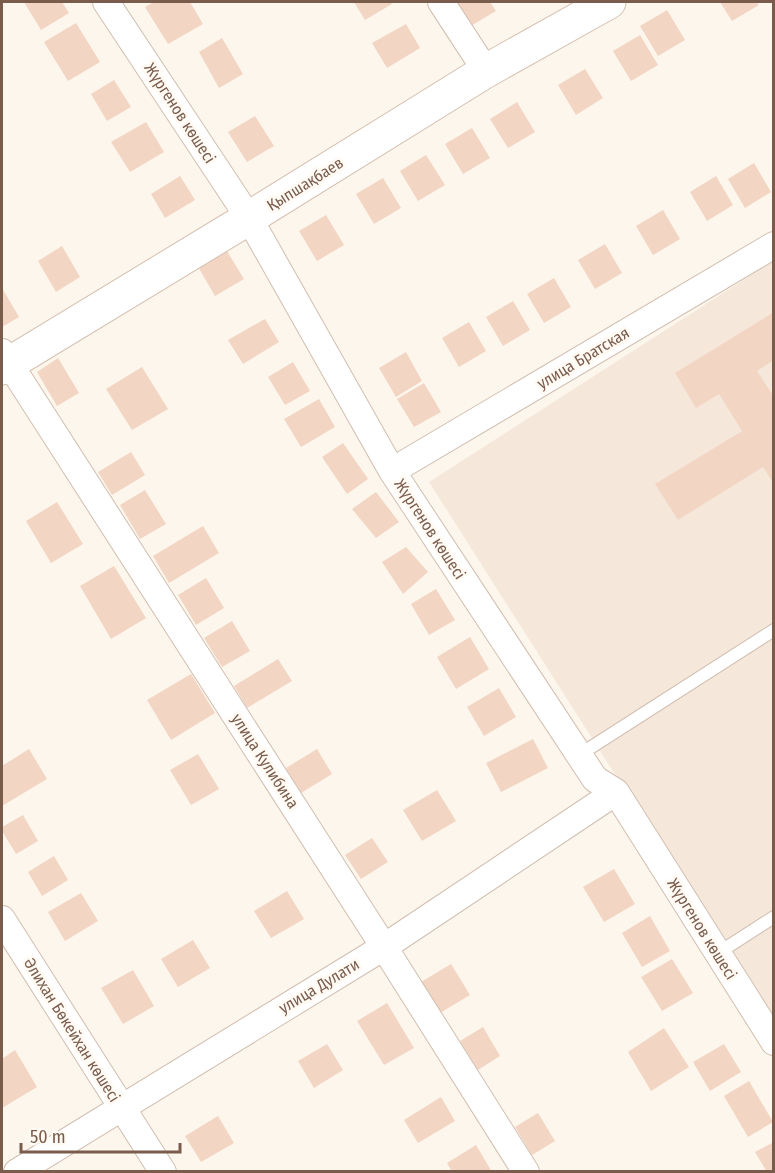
<svg xmlns="http://www.w3.org/2000/svg" width="775" height="1173" font-family="'Fira Sans Condensed',sans-serif">
  <rect width="100%" height="100%" fill="#fdf6ec"/>
  <path fill="#f5e8da" d="M773 261V1023L429 482Z"/>
  <path fill="#f3d5c3" d="M24 2H62L69 13 41 30Z
    M154 2H190L203 24 168 44 145 7Z
    M354 2H390L392 4 365 20Z
    M454 2H490L496 11 469 27Z
    M720 2H756L759 5 732 21Z
    M667 10 685 40 658 56 640 26Z
    M76 23 100 62 68 81 44 42Z
    M406 24 420 48 387 68 372 43Z
    M640 35 658 65 631 81 613 51Z
    M222 38 243 74 219 88 199 52Z
    M585 69 603 98 576 115 558 85Z
    M114 80 131 107 107 121 91 94Z
    M517 102 535 132 508 148 490 119Z
    M255 116 274 146 247 162 228 132Z
    M146 122 164 152 130 172 111 142Z
    M472 128 490 158 463 174 445 144Z
    M426 155 445 185 418 201 400 171Z
    M754 163 771 192 745 208 728 179Z
    M180 176 195 200 165 218 151 194Z
    M716 176 733 205 707 221 690 192Z
    M383 178 401 208 374 224 356 194Z
    M663 210 680 239 653 255 636 226Z
    M326 215 344 245 317 261 299 231Z
    M605 244 622 273 595 289 578 260Z
    M62 246 80 277 56 292 38 261Z
    M225 248 244 279 215 296 197 265Z
    M554 278 571 307 544 323 527 294Z
    M2 288 19 317 2 327Z
    M513 301 530 330 503 346 486 317Z
    M774 312V360L757 371 774 397V484L763 467 678 520 655 484 742 431 719 394 696 408 675 373Z
    M265 319 279 342 243 364 228 340Z
    M469 322 486 351 459 367 442 338Z
    M406 352 422 381 396 397 379 368Z
    M58 358 79 393 57 406 37 372Z
    M293 362 310 391 285 405 268 377Z
    M142 367 168 409 132 430 106 389Z
    M424 383 441 412 414 427 397 399Z
    M319 399 335 427 301 447 284 419Z
    M343 443 368 479 347 494 322 457Z
    M131 452 145 475 112 495 98 472Z
    M145 490 166 524 140 539 120 505Z
    M376 492 399 522 376 538 352 509Z
    M57 502 83 544 51 563 26 521Z
    M203 526 219 553 169 583 153 556Z
    M406 547 428 572 403 594 382 562Z
    M114 566 146 618 111 639 80 586Z
    M206 578 224 608 196 625 178 595Z
    M436 589 455 620 429 635 411 604Z
    M232 621 250 651 222 667 204 638Z
    M470 637 489 669 456 689 437 657Z
    M278 659 292 681 247 708 234 686Z
    M191 674 215 713 171 740 147 700Z
    M499 688 516 717 484 736 467 707Z
    M533 739 548 768 501 792 486 763Z
    M29 749 47 779 2 806V766Z
    M317 749 332 774 301 793 286 768Z
    M198 754 219 789 191 805 170 770Z
    M437 790 456 821 422 841 403 810Z
    M23 815 38 841 16 854 2 831V827Z
    M372 838 388 862 361 879 345 855Z
    M54 856 68 880 42 896 28 872Z
    M614 869 635 904 604 922 583 887Z
    M287 891 304 919 271 938 254 911Z
    M81 893 98 921 65 941 48 912Z
    M650 916 670 951 642 967 622 933Z
    M193 940 210 968 178 987 161 959Z
    M672 959 693 993 662 1011 641 977Z
    M451 964 470 995 440 1013 421 982Z
    M133 970 154 1006 123 1024 101 988Z
    M387 1003 414 1048 384 1065 357 1021Z
    M483 1027 500 1056 478 1070 460 1041Z
    M664 1028 689 1067 651 1091 628 1052Z
    M327 1044 343 1070 314 1088 298 1061Z
    M724 1044 741 1072 710 1091 693 1062Z
    M15 1050 37 1087 2 1108V1059Z
    M749 1081 773 1122 748 1137 724 1096Z
    M441 1097 455 1121 418 1143 404 1120Z
    M538 1113 555 1141 532 1155 515 1127Z
    M218 1116 234 1143 201 1162 185 1136Z
    M774 1142V1172H767L755 1152Z
    M476 1145 492 1172H452L447 1163Z"/>
  <g fill="none" stroke-linecap="round" stroke-linejoin="round">
    <g stroke="#d1beb0" stroke-width="14">
      <path id="lane" d="M579 755 774 630
        M718 953 774 917"/>
    </g>
    <g stroke="#d1beb0" stroke-width="28">
      <path id="street" d="M106 2 249 218 392 471 595 779 616 792 774 1042
        M441 2 486 71
        M2 352 384 947 526 1172
        M392 471 774 245
        M2 919 163 1172
        M17 1172 384 947 616 792"/>
    </g>
    <g stroke="#d6c0b0" stroke-width="35">
      <path id="secondary" d="M2 368 249 218 486 71 609 2"/>
    </g>
    <use href="#lane" stroke="#fff" stroke-width="12"/>
    <use href="#street" stroke="#fff" stroke-width="26"/>
    <use href="#secondary" stroke="#fff" stroke-width="33"/>
  </g>
  <g text-anchor="middle" dominant-baseline="central" stroke-width="6" stroke-linejoin="round" paint-order="stroke">
    <g font-size="16" fill="#7a5c4d" stroke="#fffaf3">
      <text transform="translate(180 113) rotate(57)">Жүргенов көшесі</text>
      <text transform="translate(305 184) rotate(-32)">Қыпшақбаев</text>
      <text transform="translate(583 358) rotate(-31)">улица Братская</text>
      <text transform="translate(430 529) rotate(57)">Жүргенов көшесі</text>
      <text transform="translate(265 761) rotate(57)">улица Кулибина</text>
      <text transform="translate(702 929) rotate(58)">Жүргенов көшесі</text>
      <text transform="translate(319 986) rotate(-31)">улица Дулати</text>
      <text transform="translate(72 1030) rotate(58)">Әлихан Бөкейхан көшесі</text>
    </g>
  </g>
  <rect width="775" height="1173" fill="none" stroke="#7a5c4d" stroke-width="6"/>
  <path d="M21 1143v9h159v-9" fill="none" stroke="#7a5c4d" stroke-width="3"/>
  <text x="30" y="1143" font-size="18" fill="#7a5c4d" stroke="#fffaf3" stroke-width="4.5" paint-order="stroke">50 m</text>
</svg>
